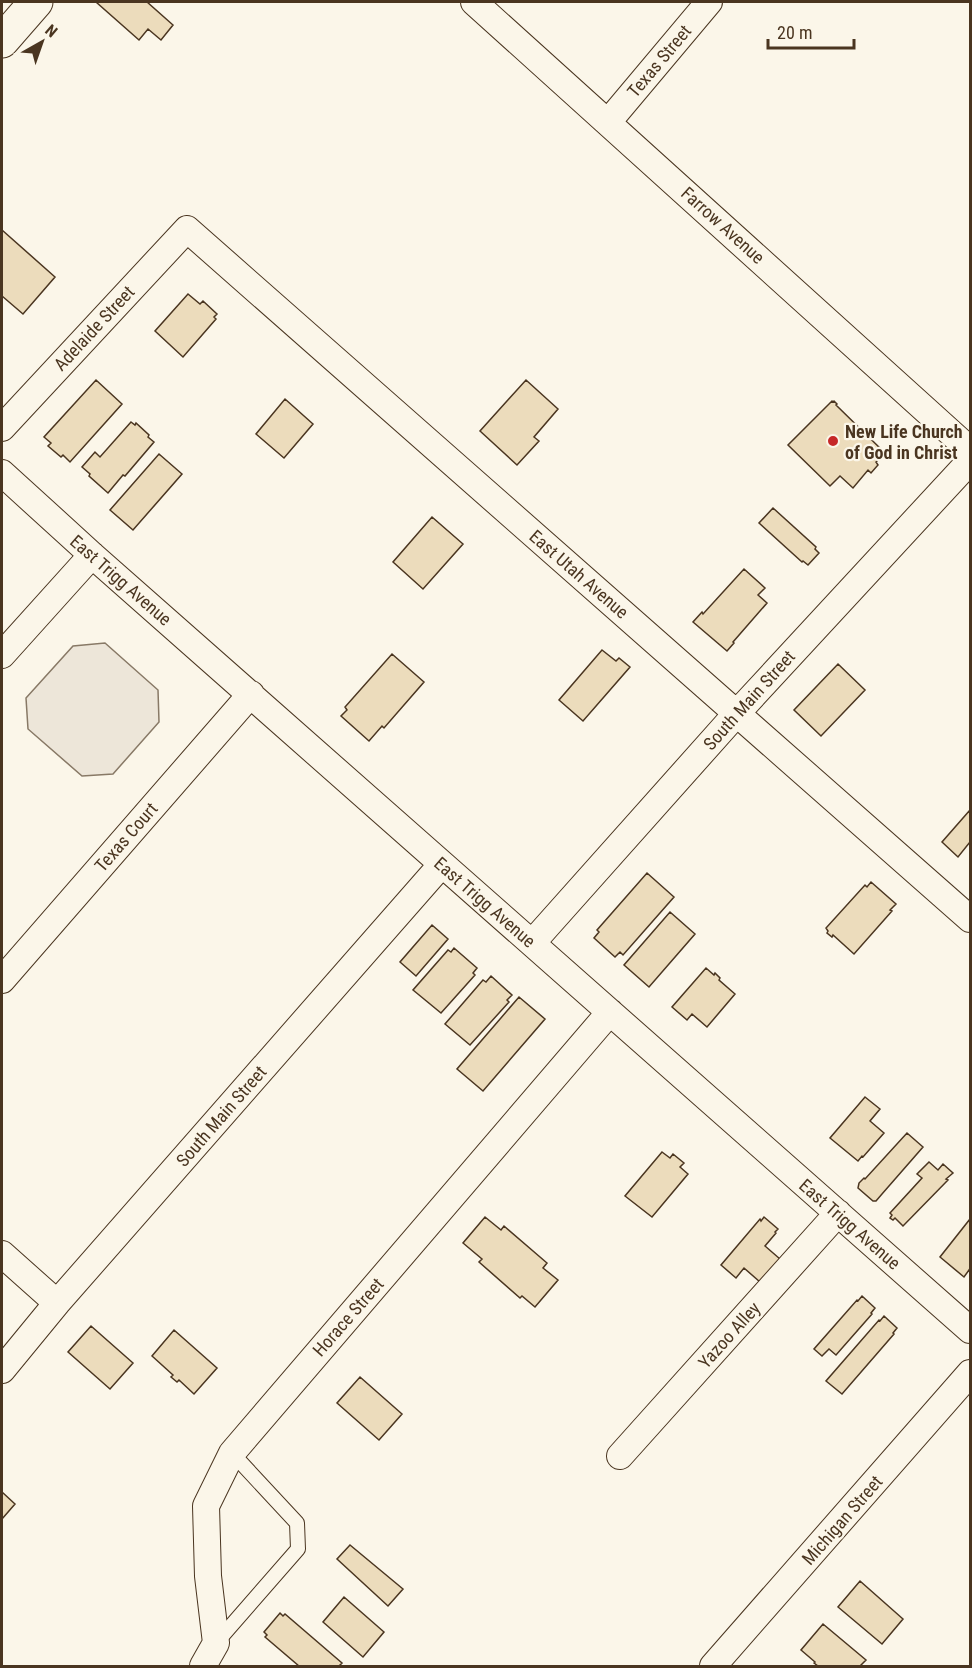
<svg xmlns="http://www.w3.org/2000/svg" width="972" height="1668" font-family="'Roboto Condensed',sans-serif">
  <rect width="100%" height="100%" fill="#fbf6e9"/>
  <path fill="#ede6d9" stroke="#887966" stroke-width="1.5" d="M105 643 158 690 159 722 113 774 82 776 28 729 26 698 73 646Z"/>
  <path fill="#ecdcbc" stroke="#4a3520" stroke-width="1.5" d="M96 2H147L173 25 161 40 148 29 139 40Z
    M2 230 55 277 23 314 2 296Z
    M188 294 200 304 203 301 217 314 214 317 216 319 183 357 155 331Z
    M96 380 122 404 70 462 63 455 61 457 48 446 51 443 44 437Z
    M526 380 558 409 534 437 539 441 517 465 480 431Z
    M285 399 313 424 284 458 256 434Z
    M832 401 833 402 834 401 837 404 836 405 885 453 876 462 878 465 871 473 868 470 853 488 840 476 830 486 788 445Z
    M131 422 135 425 136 423 149 435 148 437 154 442 125 476 123 475 108 493 89 476 90 474 82 467 95 452 100 457Z
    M159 454 182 474 133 530 110 510Z
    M773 508 816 547 815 549 819 553 808 565 803 561 802 562 759 523Z
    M432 517 463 544 423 589 393 562Z
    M744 569 765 588 758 595 767 603 733 642 734 643 727 651 693 622 702 612 703 614Z
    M602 650 616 661 619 658 630 667 583 721 559 700Z
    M392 654 424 682 384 728 382 726 369 741 341 716 347 710 345 707Z
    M838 664 865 690 821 736 794 710Z
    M970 810V842L958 857 942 842Z
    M647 873 674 897 623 955 620 952 615 957 594 938 599 932 597 930Z
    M871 882 896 904 890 910 892 911 854 954 833 935 832 937 827 933 828 931 826 928 865 885 867 887Z
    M670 912 695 934 649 987 624 965Z
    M432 925 448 939 416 976 400 962Z
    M454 948 477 968 473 973 475 975 441 1013 413 990 448 950 451 952Z
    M706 968 714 975 715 973 720 978 719 980 735 994 707 1027 692 1014 687 1020 672 1007Z
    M491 976 512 995 507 1000 509 1002 470 1045 445 1024 483 980 486 982Z
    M519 997 545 1019 483 1091 457 1069Z
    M865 1097 880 1109 870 1121 884 1133 863 1157 862 1156 858 1161 830 1138Z
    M907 1133 923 1147 882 1194 876 1201H873L858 1188 859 1183 864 1178 865 1179Z
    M662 1152 670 1158 673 1154 684 1163 680 1167 688 1174 652 1217 625 1196Z
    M929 1162 938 1170 943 1164 953 1173 946 1179 948 1180 903 1226 895 1218 893 1220 890 1218 892 1215 890 1213 922 1178 917 1174Z
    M485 1217 501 1230 504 1226 547 1263 543 1268 558 1280 535 1307 522 1296 520 1298 479 1262 482 1259 463 1243Z
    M764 1217 778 1229 775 1232 776 1233 765 1246 780 1259 760 1282 744 1268 736 1278 721 1265 760 1219 761 1221Z
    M970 1219V1271L969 1270 964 1277 940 1257Z
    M862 1296 875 1308 871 1313 872 1314 836 1355 829 1349 822 1356 814 1349 857 1300 858 1301Z
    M884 1316 897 1328 893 1333 894 1334 842 1394 826 1381 879 1320 880 1321Z
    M91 1326 133 1363 110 1389 68 1352Z
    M174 1330 217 1368 194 1394 179 1380 177 1382 171 1377 173 1375 152 1356Z
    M360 1377 402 1414 379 1440 337 1403Z
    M2 1492 15 1504 2 1519Z
    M350 1545 403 1589 388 1606 337 1559Z
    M860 1581 903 1619 882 1644 838 1607Z
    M344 1597 384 1632 363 1657 323 1622Z
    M280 1613 283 1616 285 1614 342 1663 339 1666H299L265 1637 267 1635 264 1632Z
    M823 1624 866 1660 860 1666H818L814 1663 815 1662 801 1650Z"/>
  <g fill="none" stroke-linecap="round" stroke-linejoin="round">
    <g stroke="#4a3520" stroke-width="16">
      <path id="lane" d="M216 1643 298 1549 297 1523 232 1453"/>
    </g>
    <g stroke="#4a3520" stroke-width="28">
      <path id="street" d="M474 2 970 450
        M609 121 709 2
        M2 428 187 229 970 919
        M2 473 92 555 970 1330
        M2 655 92 555
        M532 943 737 713 970 461
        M2 980 251 694
        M2 1254 57 1303
        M2 1370 57 1303 442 864
        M620 1456 838 1213
        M203 1666 216 1643 208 1576 206 1506 232 1453 610 1012
        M713 1666 970 1373"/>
    </g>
    <g stroke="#4a3520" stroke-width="35">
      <path id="secondary" d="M2 41 36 2"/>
    </g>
    <use href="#lane" stroke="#fbf6e9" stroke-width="14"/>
    <use href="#street" stroke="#fbf6e9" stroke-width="26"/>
    <use href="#secondary" stroke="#fbf6e9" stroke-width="33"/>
  </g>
  <circle fill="#c62828" stroke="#fbf6e9" stroke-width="2" cx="833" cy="441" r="6"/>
  <g text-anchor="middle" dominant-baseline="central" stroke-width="4.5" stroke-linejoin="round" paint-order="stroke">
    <g font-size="18" fill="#4a3520" stroke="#fbf6e9">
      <text transform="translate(659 61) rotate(-50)">Texas Street</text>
      <text transform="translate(723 225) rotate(42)">Farrow Avenue</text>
      <text transform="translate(94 328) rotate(-47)">Adelaide Street</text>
      <text transform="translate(579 574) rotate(41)">East Utah Avenue</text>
      <text transform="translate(121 580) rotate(41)">East Trigg Avenue</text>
      <text transform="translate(749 700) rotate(-48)">South Main Street</text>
      <text transform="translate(126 837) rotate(-49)">Texas Court</text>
      <text transform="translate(485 902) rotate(41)">East Trigg Avenue</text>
      <text transform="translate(221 1116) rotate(-49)">South Main Street</text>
      <text transform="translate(850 1224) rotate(41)">East Trigg Avenue</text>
      <text transform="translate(348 1317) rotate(-49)">Horace Street</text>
      <text transform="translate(729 1335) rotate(-48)">Yazoo Alley</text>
      <text transform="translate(842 1520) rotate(-49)">Michigan Street</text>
    </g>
    <g font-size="18" font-weight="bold" fill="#4a3520" stroke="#fbf6e9" text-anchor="start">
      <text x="845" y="431">New Life Church<tspan x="845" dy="21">of God in Christ</tspan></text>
    </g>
  </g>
  <rect width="972" height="1668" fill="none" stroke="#4a3520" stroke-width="6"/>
  <g transform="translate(42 42) rotate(40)" stroke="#fbf6e9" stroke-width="4.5" paint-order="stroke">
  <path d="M0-4.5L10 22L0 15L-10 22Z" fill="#4a3520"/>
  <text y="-9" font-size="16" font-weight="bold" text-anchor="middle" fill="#4a3520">N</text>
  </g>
  <path d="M768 39v9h86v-9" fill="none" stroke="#4a3520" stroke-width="3"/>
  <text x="777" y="39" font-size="18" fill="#4a3520" stroke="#fbf6e9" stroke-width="4.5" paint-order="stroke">20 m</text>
</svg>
